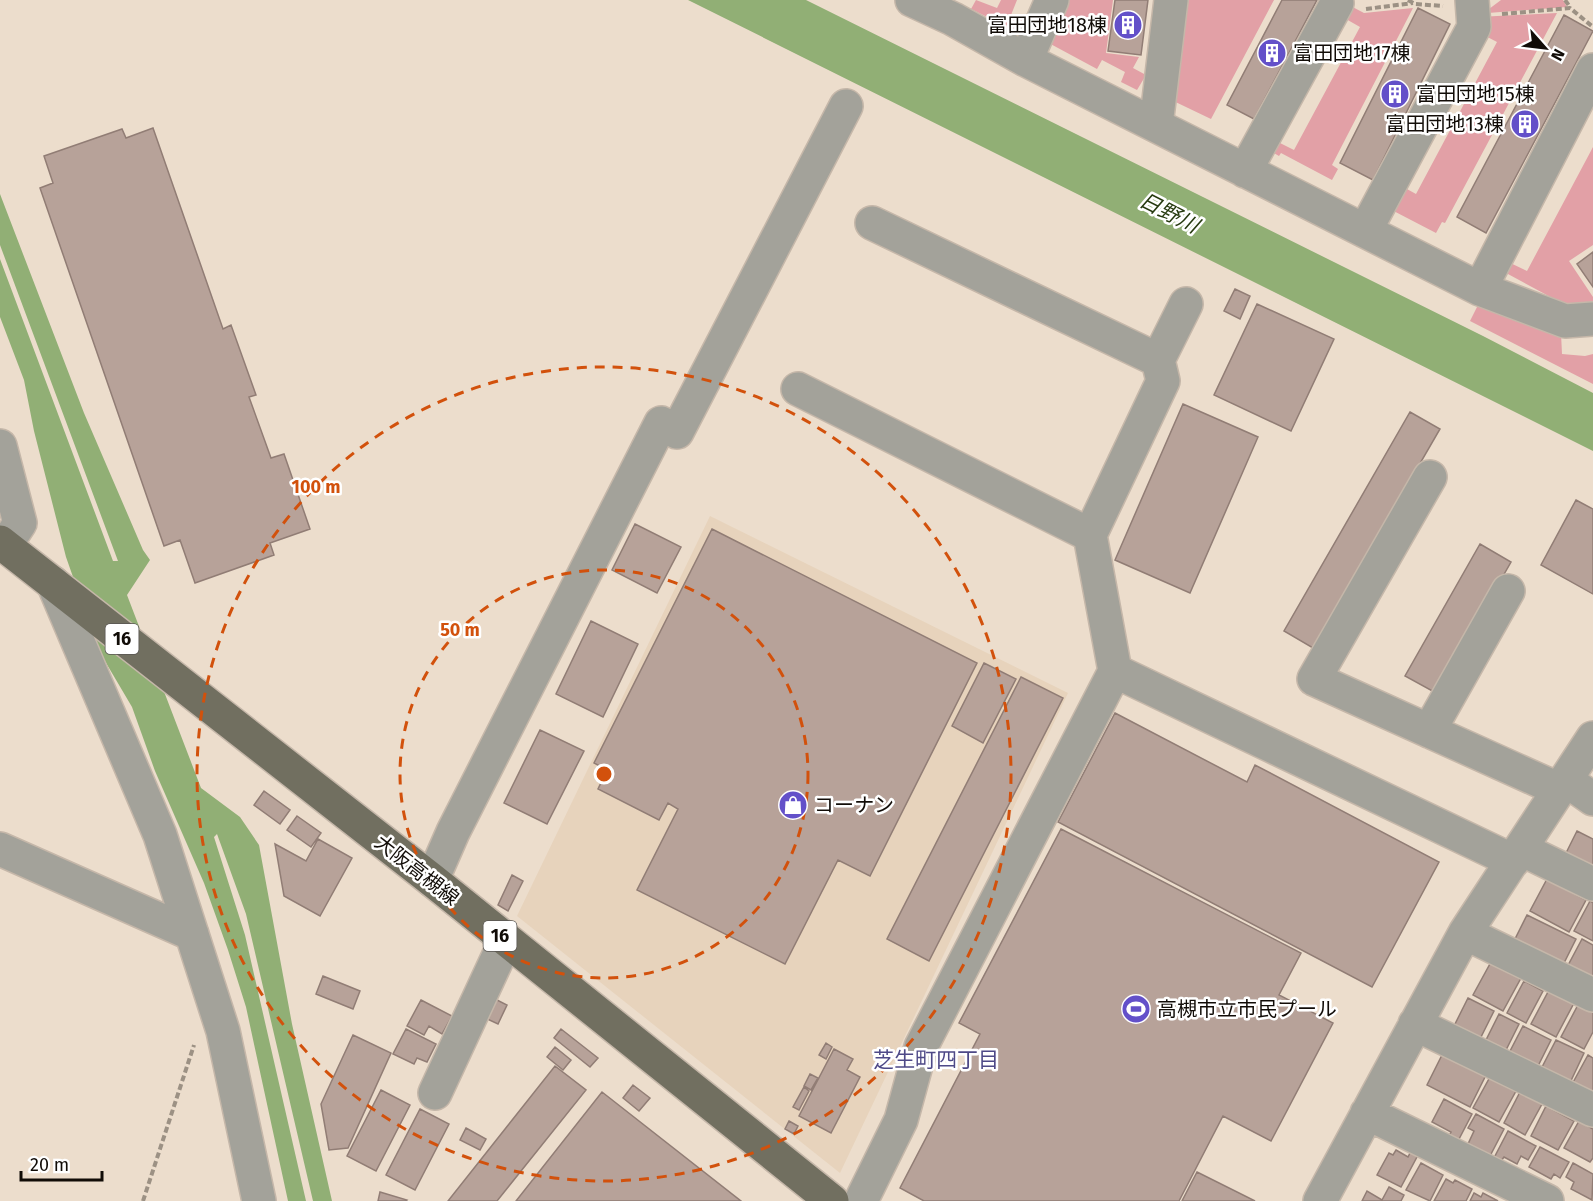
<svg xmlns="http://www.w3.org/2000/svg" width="1593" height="1201" font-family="'Fira Sans','Noto Sans JP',sans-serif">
  <rect width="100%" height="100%" fill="#ecddcc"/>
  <path fill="#e7d3bc" d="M710 516 1068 693 840 1173 517 916Z"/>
  <path fill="#e2a0a6" d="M976 0 997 8 1001 0H1017L1011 15 1032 23 1027 37 971 9Z
    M1062 0H1113L1106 53 1139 57 1133 68 1146 75 1137 90 1121 82 1125 72 1102 60 1097 69 1045 41Z
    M1175 0H1274L1211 119 1163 96Z
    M1501 0H1563L1567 7 1488 13 1485 12Z
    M1345 3 1364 13 1413 8 1332 165 1338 169 1332 180 1281 153 1279 156 1267 149 1272 139 1294 150 1360 27 1339 15Z
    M1557 13 1445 223 1442 222 1436 233 1384 206 1396 183 1416 194 1497 42 1476 31 1478 17Z
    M1593 147V245L1569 261 1593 297V302L1577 308 1569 307 1495 267 1500 258 1527 271Z
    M1482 297 1561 333 1562 354 1585 356 1593 354V384L1470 321Z"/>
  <path fill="#91af75" d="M688 0H806L1483 336 1593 393V451Z
    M0 194 84 413 143 550 150 560 127 595 201 788 240 817 259 845 292 1024 332 1201H313L246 914 217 834 214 837 245 935 306 1201H288L246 1007 228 950 204 883 155 771 132 707 99 651 66 557 34 431 24 380 0 317V259L113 561H118L0 245Z"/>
  <path fill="#b7a299" stroke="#917d75" stroke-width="1.5" d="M1115 0H1148L1141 55 1108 51Z
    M1282 0H1317L1254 119 1227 105Z
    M1418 8 1450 24 1373 180 1340 163Z
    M1564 15 1593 31 1486 233 1457 217Z
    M153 128 223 329 231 325 256 395 249 397 271 458 284 454 310 529 270 543 274 555 195 583 180 540 164 546 40 188 53 183 44 156 122 129 126 138Z
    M1593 252V287L1577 264Z
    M1235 289 1250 296 1240 319 1224 311Z
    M1257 304 1334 339 1291 431 1214 395Z
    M1183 404 1258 437 1190 593 1115 560Z
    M1410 412 1440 429 1313 648 1284 631Z
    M1576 500 1593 509V594L1541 565Z
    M635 524 681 547 657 593 612 570Z
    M712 529 977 663 870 876 838 860 785 964 637 890 678 809 668 803 659 820 598 789 607 770 594 763Z
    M1480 544 1511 562 1436 693 1405 676Z
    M591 621 638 644 603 717 556 694Z
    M984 663 1016 679 983 743 952 726Z
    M1021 677 1063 698 929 961 887 939Z
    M1115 713 1247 782 1255 765 1439 862 1372 987 1058 822Z
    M540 730 584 751 547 824 504 803Z
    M264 791 290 810 280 824 254 805Z
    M297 816 321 833 311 847 287 830Z
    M1061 829 1301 953 1279 995 1333 1023 1271 1141 1223 1116 1179 1201H924L900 1188 980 1034 959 1023Z
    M1577 831 1593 839V871L1563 859Z
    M318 839 352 858 320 916 284 896 275 844 306 861Z
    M512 875 523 881 508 911 498 905Z
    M1547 879 1586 900 1569 932 1530 911Z
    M1590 901 1593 903V941L1574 931Z
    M1527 915 1576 939 1561 969 1512 945Z
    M1582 939 1593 945V986L1565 971Z
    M1491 962 1521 978 1503 1011 1473 995Z
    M323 976 360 991 353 1009 316 994Z
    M1524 981 1543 991 1526 1023 1507 1013Z
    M1549 990 1574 1003 1556 1037 1531 1024Z
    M1468 998 1494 1011 1477 1045 1451 1032Z
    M495 999 507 1005 498 1024 485 1018Z
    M421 1000 452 1016 442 1034 429 1026 424 1035 407 1026Z
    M1579 1003 1593 1010V1032L1584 1049 1561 1037Z
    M1499 1014 1519 1024 1503 1056 1483 1046Z
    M1523 1026 1551 1040 1535 1072 1507 1057Z
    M406 1029 436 1044 427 1062 417 1058 414 1064 393 1054Z
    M561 1029 598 1058 590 1067 554 1038Z
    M353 1035 391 1053 348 1148 329 1150 321 1104Z
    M1556 1040 1584 1053 1568 1087 1539 1073Z
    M826 1043 832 1047 826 1059 819 1055Z
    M555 1047 571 1060 563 1070 547 1057Z
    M834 1049 853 1059 847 1070 860 1077 831 1133 799 1116Z
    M1444 1051 1487 1073 1470 1107 1427 1085Z
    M1588 1055 1593 1058V1100L1570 1088Z
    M555 1066 586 1090 497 1201H448Z
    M810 1074 818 1078 811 1090 804 1086Z
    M1490 1077 1516 1091 1499 1122 1473 1108Z
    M633 1085 650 1098 639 1111 623 1098Z
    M804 1087 809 1091 799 1110 793 1107Z
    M381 1090 410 1105 376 1171 347 1156Z
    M602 1092 741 1201H516Z
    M1520 1092 1542 1104 1525 1135 1504 1123Z
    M1444 1099 1472 1114 1458 1141 1449 1136 1451 1132 1432 1122Z
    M1546 1106 1574 1121 1558 1150 1531 1136Z
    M420 1109 449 1124 415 1190 386 1175Z
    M1476 1114 1504 1129 1490 1156 1468 1144 1474 1131 1468 1128Z
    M789 1121 798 1126 794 1134 785 1129Z
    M1579 1121 1593 1129V1158L1590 1162 1564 1148Z
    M466 1128 486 1139 480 1150 460 1140Z
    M1508 1131 1536 1146 1528 1160 1521 1156 1517 1164 1504 1157 1501 1161 1494 1158Z
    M1540 1147 1569 1162 1560 1178 1554 1174 1551 1179 1529 1167Z
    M1396 1150 1408 1157 1411 1151 1418 1155 1401 1187 1377 1175 1389 1153 1393 1155Z
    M1421 1163 1443 1175 1430 1201 1406 1190Z
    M1573 1163 1593 1174 1592 1200 1571 1189 1574 1182 1566 1177Z
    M1197 1172 1255 1201H1182Z
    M1446 1179 1453 1183 1455 1180 1472 1189 1466 1201H1434Z
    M1389 1187 1404 1195 1401 1201H1362L1367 1191 1382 1200Z
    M380 1192 407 1200 406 1201H378Z
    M1474 1193 1481 1197 1483 1193 1498 1201H1470Z"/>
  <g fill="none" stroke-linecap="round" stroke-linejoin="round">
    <g stroke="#c5b7a9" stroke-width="36">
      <path id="minor" d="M912 0 953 19 1026 60 1480 289 1565 321 1593 319
        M1026 60 1052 0
        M1156 125 1171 0
        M1245 171 1337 3
        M872 223 1158 360
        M1365 231 1474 27 1472 0
        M1480 289 1593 70
        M798 389 1090 535
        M0 446 20 523 5 546
        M1430 477 1314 679 1560 790
        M53 583 160 835 223 1031 259 1201
        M1115 671 1090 535 1163 381 1158 360 1186 304
        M1429 731 1508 591
        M1566 780 1593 799
        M0 849 192 934
        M1521 849 1593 884
        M432 880 453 832 661 423 677 432 846 106
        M1465 933 1593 995
        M1415 1024 1593 1110
        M435 1093 506 940
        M1367 1113 1547 1201
        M861 1201 901 1120 921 1047 1115 671 1513 861
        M1320 1201 1465 933 1593 738"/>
    </g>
    <g stroke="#c5b7a9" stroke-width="36">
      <path id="major" d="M0 542 432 880 832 1201"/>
    </g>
    <path stroke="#9c9184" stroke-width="4" stroke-dasharray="6 3" stroke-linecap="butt" d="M1408 0 1415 4 1443 6
      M1565 0 1570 7
      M1366 9 1413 3
      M1502 14 1570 8 1593 27
      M143 1201 194 1045"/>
    <use href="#minor" stroke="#a3a29a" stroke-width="33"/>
    <use href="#major" stroke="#716f60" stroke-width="33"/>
  </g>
  <g fill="none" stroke="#d2510c" stroke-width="3" stroke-dasharray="10 8">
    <circle cx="604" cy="774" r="204"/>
    <circle cx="604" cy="774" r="407"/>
  </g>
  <defs>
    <g id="building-disc" transform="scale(1.5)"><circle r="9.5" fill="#6350c9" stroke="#fff"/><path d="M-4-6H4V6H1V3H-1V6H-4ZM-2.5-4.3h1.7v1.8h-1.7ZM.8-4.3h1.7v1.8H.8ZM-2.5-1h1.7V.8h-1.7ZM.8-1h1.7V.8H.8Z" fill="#fff"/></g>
    <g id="shop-disc" transform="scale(1.5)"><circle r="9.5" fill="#6350c9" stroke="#fff"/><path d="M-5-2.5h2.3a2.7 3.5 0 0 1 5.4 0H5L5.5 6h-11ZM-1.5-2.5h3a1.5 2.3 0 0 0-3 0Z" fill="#fff"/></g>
    <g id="stadium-disc" transform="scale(1.5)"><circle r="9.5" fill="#6350c9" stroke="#fff"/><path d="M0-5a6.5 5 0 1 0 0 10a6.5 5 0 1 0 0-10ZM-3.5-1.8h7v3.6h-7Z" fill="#fff"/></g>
  </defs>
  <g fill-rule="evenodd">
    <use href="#building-disc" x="1128" y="25"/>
    <use href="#building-disc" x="1272" y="53"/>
    <use href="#building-disc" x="1395" y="94"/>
    <use href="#building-disc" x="1525" y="124"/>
    <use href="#shop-disc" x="793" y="805"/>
    <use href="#stadium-disc" x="1136" y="1009"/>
  </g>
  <g text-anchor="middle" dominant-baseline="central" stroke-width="5" stroke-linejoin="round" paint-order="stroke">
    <g fill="#fff" stroke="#585551" stroke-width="1.5">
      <rect x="105.5" y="624" width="33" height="30" rx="4.5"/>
      <rect x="483.5" y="921" width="33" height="30" rx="4.5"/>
    </g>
    <g font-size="18" font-weight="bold" fill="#110c07">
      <text x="122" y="639">16</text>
      <text x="500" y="936">16</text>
    </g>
    <g font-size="20" fill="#110c07" stroke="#fff" text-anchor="start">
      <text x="1107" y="25" text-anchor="end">富田団地18棟</text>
      <text x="1293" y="53">富田団地17棟</text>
      <text x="1416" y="94">富田団地15棟</text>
      <text x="1504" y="124" text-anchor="end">富田団地13棟</text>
      <text x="814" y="805">コーナン</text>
      <text x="1157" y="1009">高槻市立市民プール</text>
    </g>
    <g font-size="20" fill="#110c07" stroke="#fff">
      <text transform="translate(417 870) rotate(38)">大阪高槻線</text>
    </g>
    <g font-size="21" font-style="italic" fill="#263a0f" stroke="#fff">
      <text transform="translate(1169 213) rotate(27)">日野川</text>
    </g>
    <g font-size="21" fill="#4e4987" stroke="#fff">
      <text x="936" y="1060">芝生町四丁目</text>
    </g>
  </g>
  <circle cx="604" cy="774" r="9" fill="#d2510c" stroke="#fff" stroke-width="3"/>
  <g font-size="18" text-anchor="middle" font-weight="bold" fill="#d2510c" stroke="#fff" stroke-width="5" stroke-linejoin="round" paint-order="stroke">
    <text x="316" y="493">100 m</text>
    <text x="460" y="636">50 m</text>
  </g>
  <g transform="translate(1545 48) rotate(118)" stroke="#ffffff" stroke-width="4.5" paint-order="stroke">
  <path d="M0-4.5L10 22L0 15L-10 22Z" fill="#110c07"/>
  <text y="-9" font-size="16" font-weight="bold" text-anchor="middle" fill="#110c07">N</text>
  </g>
  <path d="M21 1171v9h81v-9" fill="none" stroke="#110c07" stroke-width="3"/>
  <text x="30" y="1171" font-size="18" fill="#110c07" stroke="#ffffff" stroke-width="4.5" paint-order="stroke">20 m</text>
</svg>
